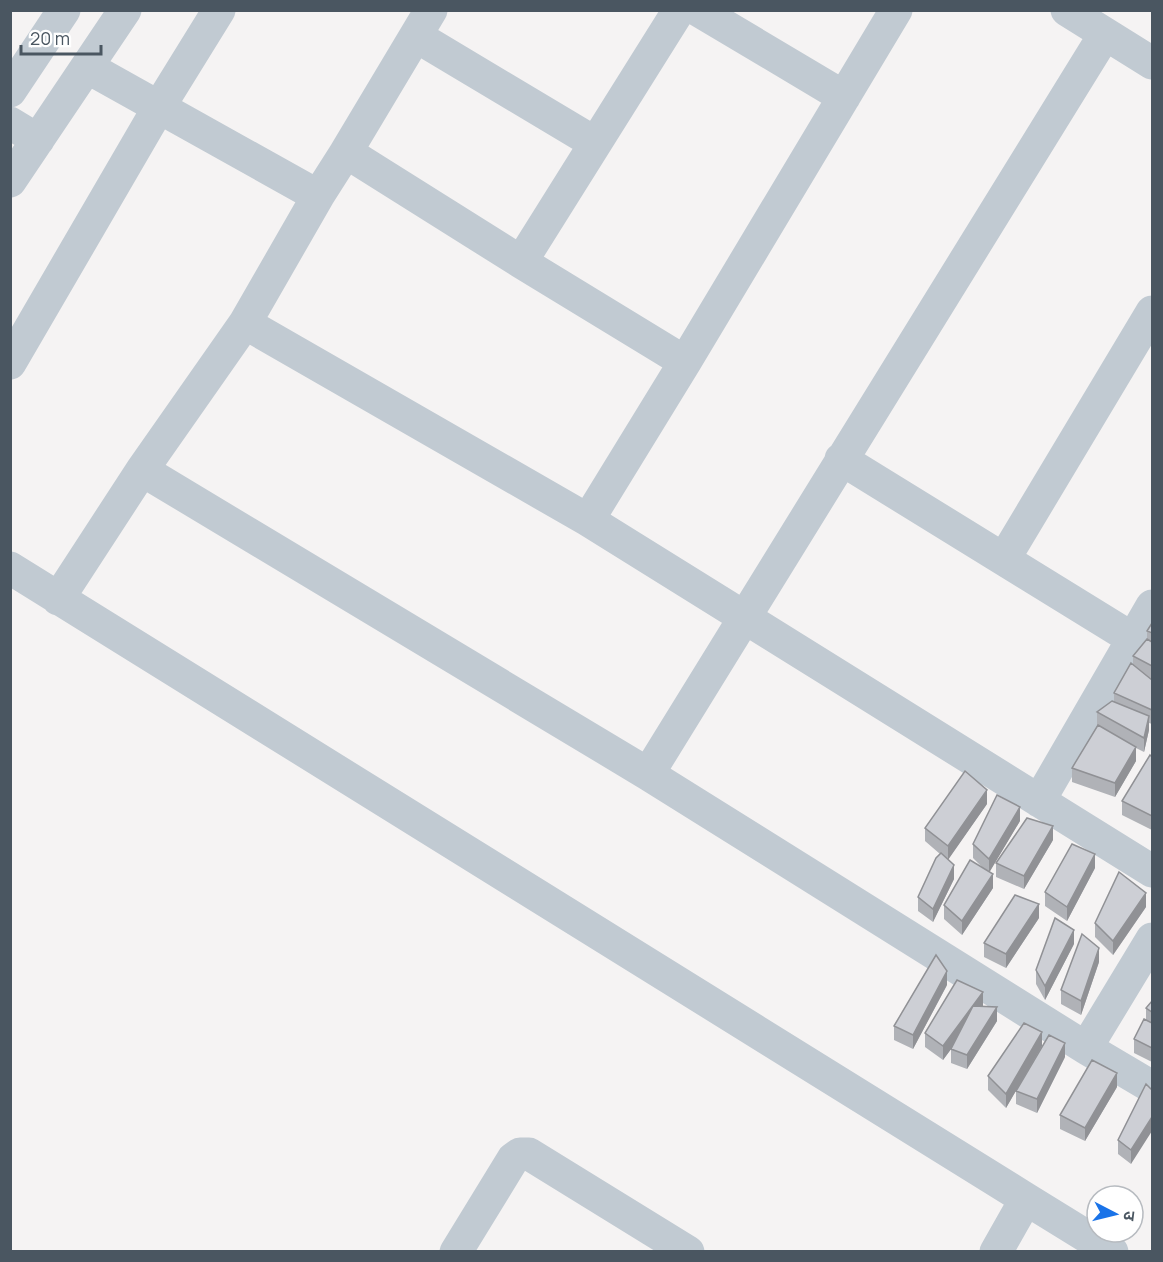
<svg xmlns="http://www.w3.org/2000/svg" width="1163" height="1262" font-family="Manrope,'Noto Sans Devanagari',sans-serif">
  <rect width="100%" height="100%" fill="#f5f3f3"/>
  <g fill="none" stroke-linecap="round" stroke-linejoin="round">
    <path stroke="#c1cad2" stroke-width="33" d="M431 10 346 152 521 262 685 362
      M698 10 844 97
      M896 10 685 362 588 520 1152 871
      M1067 10 1152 63
      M416 36 595 143
      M87 67 318 196
      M10 91 64 10
      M10 123 38 140
      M10 181 125 10
      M521 262 679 10
      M245 323 318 196 346 152
      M10 363 159 107 219 10
      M841 459 1133 639
      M142 470 648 774 1086 1048 1152 1087
      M1004 559 1152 312
      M10 568 1026 1199 1112 1252
      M58 599 142 470 245 323 588 520
      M648 774 1105 34
      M1039 801 1152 606
      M1086 1048 1152 939
      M456 1252 513 1159 520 1154H529L688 1252
      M996 1252 1026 1199"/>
  </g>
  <path fill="#b0b2b7" d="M1152 623V724L1149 723V730L1144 752 1136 748V761L1115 797 1072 782V768L1097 726V712L1114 702V693L1133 665V656L1147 639V631Z
    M1152 757V830L1122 815V801Z
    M987 804 948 859 954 879 933 922 918 911V897L940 854 925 841V828Z
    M1020 821 989 872 993 888 962 935 944 919V905L983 868 973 858V844Z
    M1053 840 1024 889 996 877V863Z
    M1095 868 1067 921 1045 906V892Z
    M1146 907 1113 955 1095 937V923Z
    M1039 918 1006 968 984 957V943Z
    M1074 944 1045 1000 1036 984V970Z
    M1099 962 1081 1015 1061 1004V990Z
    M947 985 913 1049 894 1040V1026Z
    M1152 1001V1062L1134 1053V1039L1146 1020V1008Z
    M983 1006 982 1007 997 1021 967 1069 951 1063V1049L943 1060 925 1047V1033Z
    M1042 1046 1006 1108 988 1090V1076Z
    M1065 1057 1037 1113 1016 1104V1091Z
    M1146 1084 1131 1164 1118 1154V1140Z
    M1117 1087 1085 1141 1060 1129V1115Z"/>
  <path fill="#909195" d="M1149 716V730L1144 752V738Z
    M1136 747V761L1115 797V783Z
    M987 790V804L948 860V846Z
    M1020 807V821L989 873V859Z
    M1053 826V840L1024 889V876Z
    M1095 854V868L1067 921V907Z
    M954 865V879L933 922V909Z
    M993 874V888L962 935V921Z
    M1146 893V907L1113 955V941Z
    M1039 904V918L1006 968V954Z
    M1074 930V944L1045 1000V986Z
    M1099 948V962L1081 1015V1001Z
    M947 971V985L913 1049V1035Z
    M983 992V1006L943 1060V1046Z
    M997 1007V1021L967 1069V1055Z
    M1042 1032V1046L1006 1108V1094Z
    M1065 1043V1057L1037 1113V1099Z
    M1117 1073V1087L1085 1141V1128Z
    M1152 1117V1131L1131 1164V1150Z"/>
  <path fill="#cdcfd5" stroke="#909195" stroke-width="1.5" d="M1152 623V633L1147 631Z
    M1147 639 1152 642V666L1133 656Z
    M1131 663 1152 680V710L1114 693Z
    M1112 701 1149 716 1144 738 1097 712Z
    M1098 725 1136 747 1115 783 1072 768Z
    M1150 755 1152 757V816L1122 801Z
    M965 771 987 790 948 846 925 828Z
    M997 795 1020 807 989 859 973 844Z
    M1027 818 1053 826 1024 876 996 863Z
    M1072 844 1095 854 1067 907 1045 892Z
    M941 853 954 865 933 909 918 897 936 858Z
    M970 860 993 874 962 921 944 905Z
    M1119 872 1146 893 1113 941 1095 923Z
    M1015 895 1039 904 1006 954 984 943Z
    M1055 918 1074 930 1045 986 1036 970Z
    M1082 934 1099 948 1081 1001 1061 990Z
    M936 955 947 971 913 1035 894 1026Z
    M957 980 983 992 943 1046 925 1033Z
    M1152 1001V1012L1146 1008Z
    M973 1006 997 1007 967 1055 951 1049Z
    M1144 1019 1152 1023V1048L1134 1039Z
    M1024 1023 1042 1032 1006 1094 988 1076Z
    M1049 1035 1065 1043 1037 1099 1016 1091Z
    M1092 1060 1117 1073 1085 1128 1060 1115Z
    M1146 1084 1152 1090V1117L1131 1150 1118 1140Z"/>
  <rect width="1163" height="1262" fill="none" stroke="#4a5661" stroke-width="24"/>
  <g transform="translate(1115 1214) rotate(97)"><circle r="28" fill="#ffffff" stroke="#b7bbc0" stroke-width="1.5"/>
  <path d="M0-4.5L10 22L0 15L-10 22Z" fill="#1a73e8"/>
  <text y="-9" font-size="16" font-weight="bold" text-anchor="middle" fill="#4a5661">उ</text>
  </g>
  <path d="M21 45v9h80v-9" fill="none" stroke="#4a5661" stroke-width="3"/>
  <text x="30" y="45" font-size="18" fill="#4a5661" stroke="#ffffff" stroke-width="4.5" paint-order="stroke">20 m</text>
</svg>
